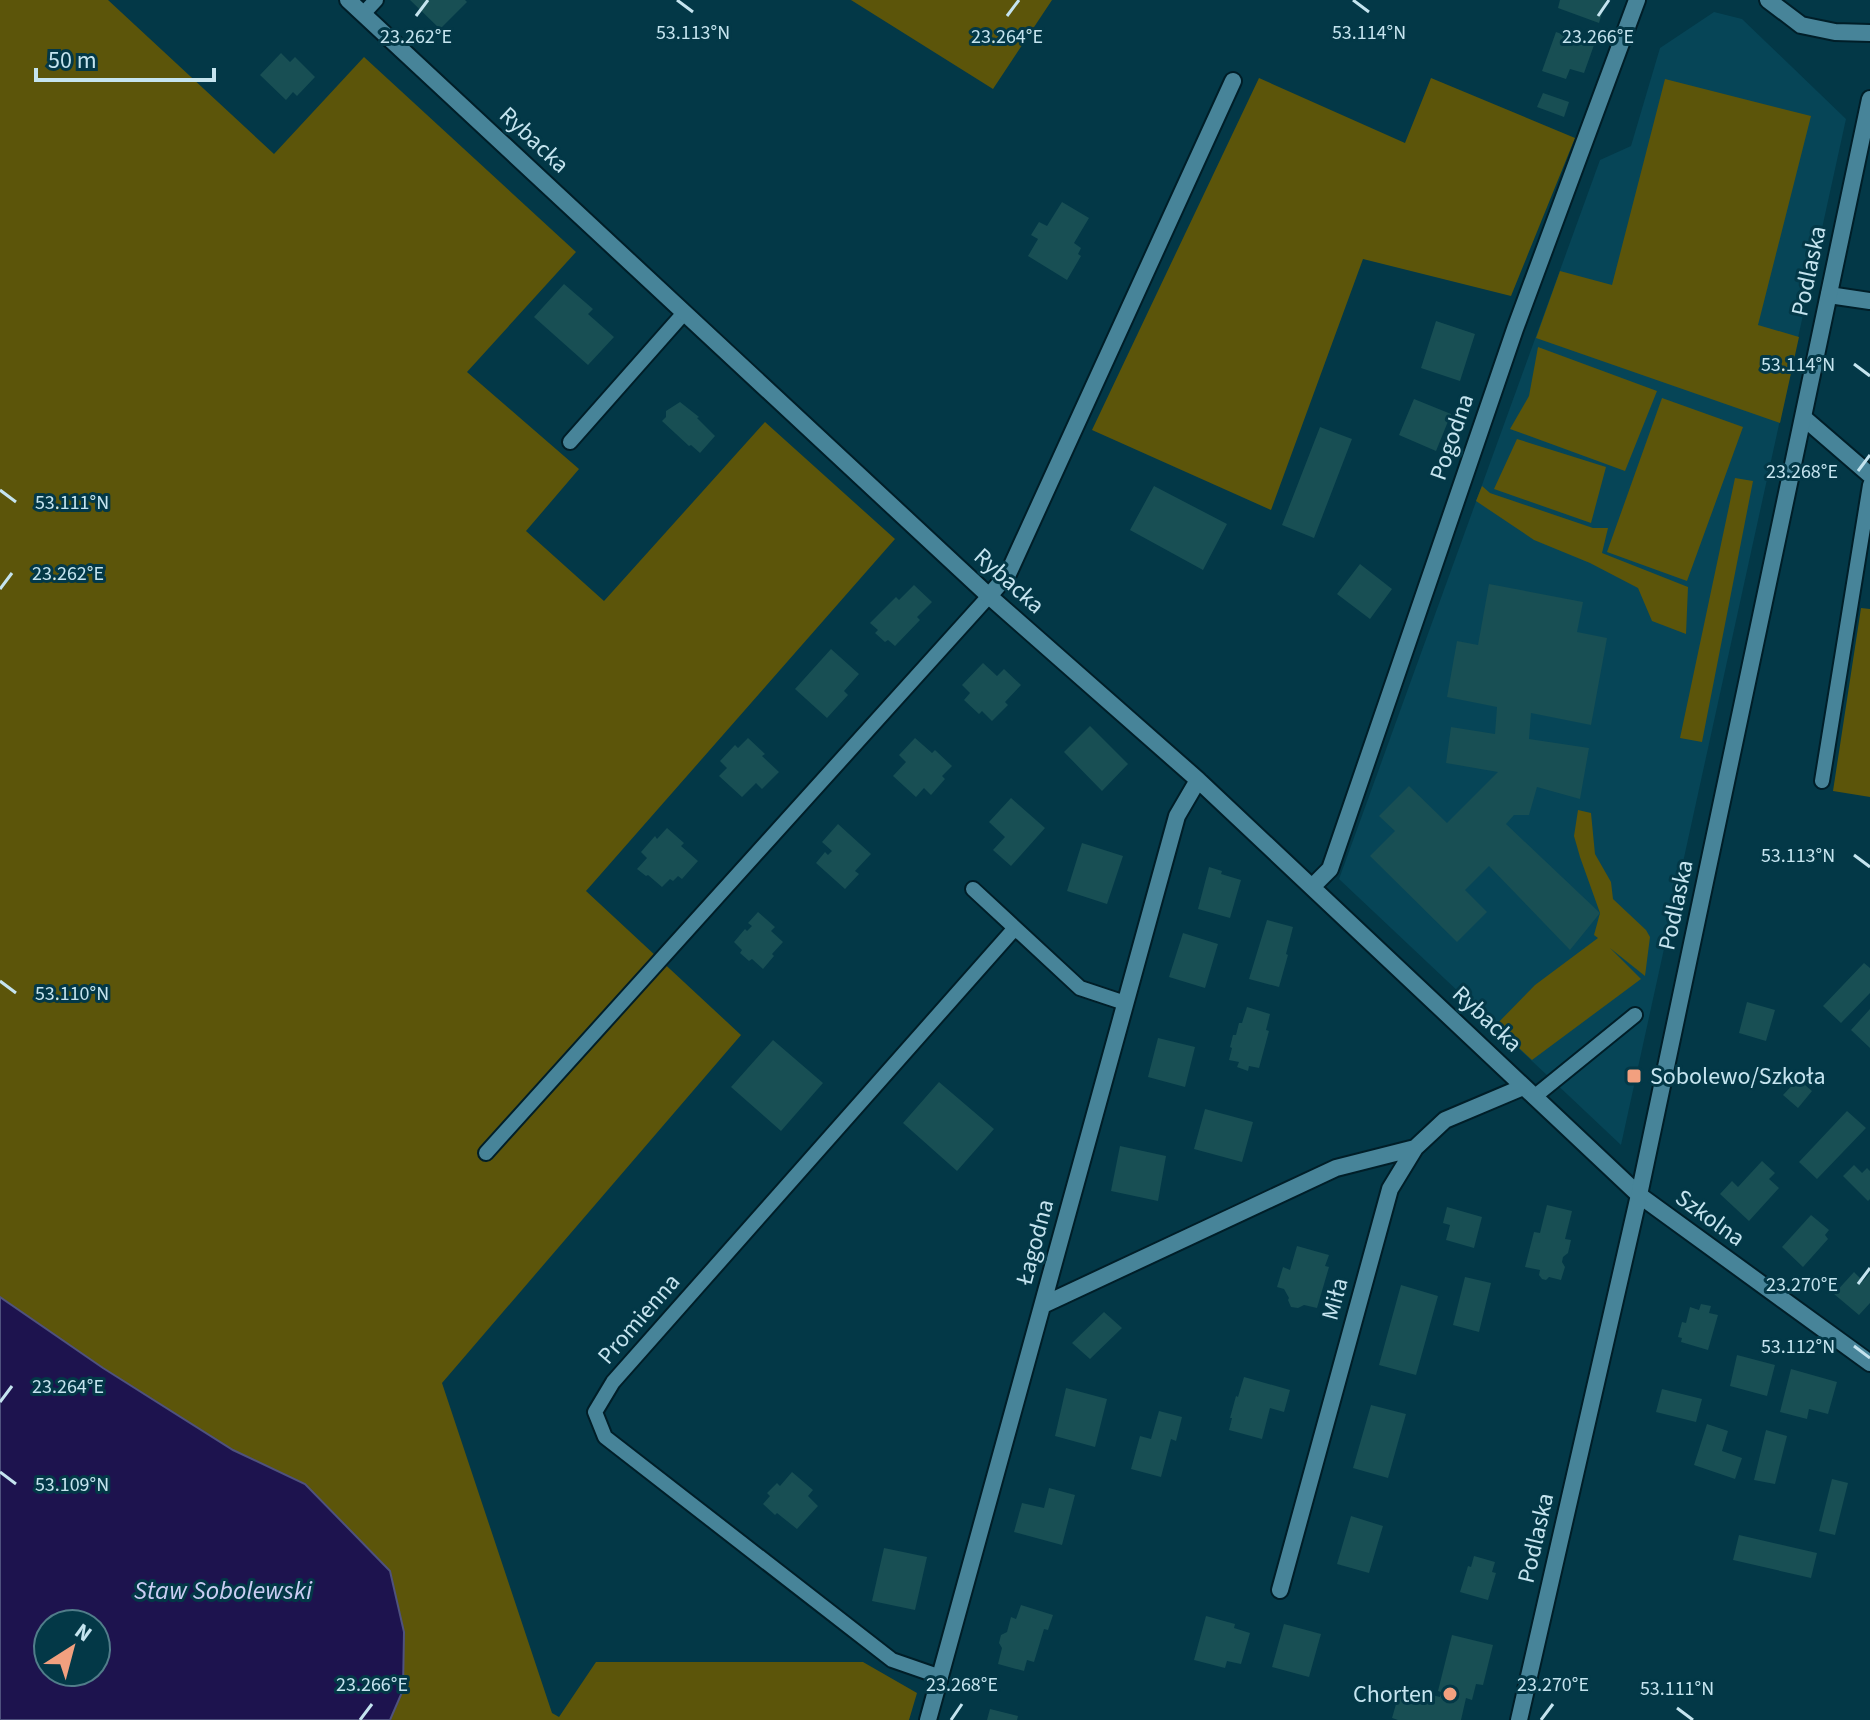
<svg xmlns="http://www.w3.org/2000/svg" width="1870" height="1720" font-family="'Source Sans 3',sans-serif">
  <rect width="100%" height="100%" fill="#033847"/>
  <path fill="#064557" d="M1714 12 1742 19 1846 119 1621 1145 1339 879 1600 160 1631 146 1660 48Z"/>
  <path fill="#5c550a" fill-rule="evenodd" d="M0 0H108L274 154 364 57 576 252 467 372 579 469 526 531 604 601 765 422 895 539 586 891 741 1035 442 1383 552 1713 559 1717 596 1662H863L917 1693 909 1720H0ZM48 1624H96V1672H48Z
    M851 0H1052L993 89Z
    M1259 78 1405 143 1431 78 1575 138 1511 296 1363 259 1271 510 1092 430Z
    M1665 79 1811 116 1758 325 1799 337 1780 423 1536 338 1560 271 1612 285Z
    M1538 347 1657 391 1625 471 1510 429 1529 396Z
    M1662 398 1743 427 1687 581 1607 552Z
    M1517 439 1606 467 1591 523 1494 489Z
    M1735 478 1753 481 1702 742 1680 738Z
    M1482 486 1490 493 1593 528H1608L1602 553 1688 587 1686 634 1652 621 1638 588 1590 563 1534 540 1476 501Z
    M1861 608 1870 609V797L1833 791Z
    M1578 810 1591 813 1595 854 1611 882 1613 899 1646 930 1650 937 1645 976 1610 948 1641 979 1532 1060 1495 1026 1535 985 1598 938 1594 935 1600 913 1580 857 1574 836Z"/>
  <path fill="#1d134e" stroke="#4f527e" stroke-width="2" fill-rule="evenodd" d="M0 1297 103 1368 233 1450 305 1484 390 1571 404 1632 403 1690 390 1720H0ZM48 1624H96V1672H48Z"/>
  <path fill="#184f54" d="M410 0H465L467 2 440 29Z
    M1560 0H1606L1599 23 1558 8Z
    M1556 32 1594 45 1584 73 1570 69 1566 79 1542 71Z
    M281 53 290 62 295 57 315 77 297 96 293 92 286 100 260 75Z
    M1543 93 1569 102 1564 117 1537 107Z
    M1062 202 1089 218 1074 243 1081 248 1078 254 1081 256 1067 280 1028 256 1038 239 1031 235 1039 222 1047 226Z
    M564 284 593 309 588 314 614 337 588 365 534 317Z
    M1436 321 1475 334 1460 381 1421 368Z
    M1414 399 1451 414 1436 451 1399 435Z
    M680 402 699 417 697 418 715 436 700 453 691 445 689 446 662 421 666 417V411Z
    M1320 427 1352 439 1314 538 1282 525Z
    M1154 486 1227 524 1203 570 1130 530Z
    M1360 564 1392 589 1370 619 1337 594Z
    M1489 584 1583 602 1577 632 1607 638 1591 725 1531 713 1529 739 1589 748 1580 799 1537 787 1529 815H1514L1506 824 1600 913 1570 950 1489 866 1465 890 1487 912 1457 942 1370 856 1395 831 1379 816 1409 786 1447 823 1498 772 1446 763 1451 727 1495 734 1497 707 1447 697 1457 641 1478 645Z
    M914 585 932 602 917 617 920 620 895 646 888 640 885 642 875 633 878 630 870 623 896 597 899 600Z
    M831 649 859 674 844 691 848 695 827 718 795 689Z
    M983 663 997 676 1004 669 1021 685 1005 702 1008 705 992 721 982 711 979 714 964 700 970 693 962 685Z
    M1090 726 1128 764 1102 791 1064 752Z
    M748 738 765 754 762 756 779 772 762 789 756 783 742 797 719 776 727 768 720 761 735 745 738 748Z
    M915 738 932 753 935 750 952 766 942 776 945 779 931 795 924 788 916 797 893 776 906 762 899 755Z
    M1011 798 1045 828 1011 866 993 850 1005 837 989 822Z
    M838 824 871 854 855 871 859 874 845 889 816 863 825 852 828 855 832 851 822 842Z
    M667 828 684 843 681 846 698 861 682 879 678 876 673 881 670 879 662 887 648 875 646 876 637 869 647 858 641 852 655 836 657 839Z
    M1082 843 1123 856 1107 904 1067 891Z
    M1209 867 1222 871 1221 874 1241 880 1230 918 1198 909Z
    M758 912 775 927 771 931 783 942 772 954 774 956 763 969 752 959 749 961 740 953 742 950 734 942 745 929 747 931 752 926 748 923Z
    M1267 920 1293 927 1286 954 1288 955 1279 987 1249 979Z
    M1183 933 1218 944 1205 988 1169 977Z
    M1864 963 1870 968V993L1841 1023 1823 1006Z
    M1747 1002 1775 1010 1766 1041 1739 1033Z
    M1247 1007 1270 1014 1266 1030 1269 1031 1259 1068 1249 1066 1248 1071 1237 1067 1239 1062 1229 1060 1232 1048 1230 1047 1233 1035H1236L1239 1023H1242Z
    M1870 1009V1048L1851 1030Z
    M1158 1038 1195 1047 1185 1087 1148 1077Z
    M773 1040 823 1083 781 1131 731 1087Z
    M1798 1079 1812 1091 1798 1108 1783 1095Z
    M939 1082 994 1129 957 1171 903 1123Z
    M1205 1109 1253 1122 1242 1162 1194 1149Z
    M1847 1111 1866 1128 1817 1179 1799 1162Z
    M1120 1146 1166 1156 1158 1201 1111 1191Z
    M1762 1161 1775 1173 1769 1179 1779 1188 1749 1221 1720 1194 1732 1181 1738 1187Z
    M1854 1165 1862 1173 1867 1168 1870 1171V1199L1868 1201 1843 1176Z
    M1547 1205 1572 1211 1565 1239 1571 1240 1568 1253 1563 1257 1562 1262 1565 1267 1561 1280 1549 1277 1546 1280 1542 1279 1539 1275 1540 1270 1525 1267 1534 1232 1540 1233Z
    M1447 1207 1482 1217 1474 1248 1446 1240 1450 1225 1443 1223Z
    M1811 1215 1829 1230 1825 1235 1828 1239 1803 1267 1782 1247Z
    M1297 1246 1329 1255 1325 1266 1329 1267 1317 1308 1304 1305 1298 1308 1291 1307 1288 1300 1289 1298 1284 1289 1277 1287 1283 1267 1290 1270Z
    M1854 1272 1863 1281 1870 1273V1303L1859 1315 1834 1294Z
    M1465 1277 1491 1283 1479 1332 1453 1325Z
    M1401 1285 1438 1296 1416 1375 1379 1365Z
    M1701 1304 1711 1306 1709 1313 1718 1315 1708 1350 1681 1342 1682 1338 1678 1337 1682 1322 1686 1323 1690 1307 1699 1310Z
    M1104 1312 1122 1328 1090 1359 1072 1343Z
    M1737 1355 1775 1365 1767 1396 1730 1386Z
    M1791 1369 1837 1382 1828 1414 1809 1409 1807 1419 1780 1412Z
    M1244 1377 1290 1390 1284 1412 1270 1408 1262 1439 1229 1430 1232 1418H1230L1236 1396 1238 1397Z
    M1066 1388 1107 1399 1095 1447 1055 1436Z
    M1662 1389 1702 1399 1696 1422 1656 1412Z
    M1371 1405 1406 1414 1388 1478 1353 1468Z
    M1159 1411 1182 1417 1176 1441 1171 1439 1161 1477 1131 1469 1140 1436 1151 1439Z
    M1707 1424 1728 1431 1722 1451 1742 1458 1735 1479 1694 1465Z
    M1766 1430 1787 1436 1775 1484 1754 1480Z
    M792 1472 813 1490 808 1496 818 1506 797 1529 777 1513 775 1515 763 1504 770 1496 767 1493 777 1483 780 1486Z
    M1832 1479 1848 1483 1835 1535 1819 1531Z
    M1049 1488 1075 1495 1062 1545 1014 1532 1022 1503 1044 1508Z
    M1351 1516 1383 1526 1369 1573 1337 1564Z
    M1739 1535 1817 1553 1811 1578 1733 1560Z
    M884 1548 927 1557 915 1610 872 1601Z
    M1474 1556 1495 1562 1492 1572 1496 1573 1488 1600 1460 1592 1468 1566 1471 1567Z
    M1021 1605 1053 1615 1048 1630 1044 1629 1034 1662 1027 1660 1024 1671 998 1664 1002 1648 999 1643 1001 1635 1007 1632 1011 1617 1016 1619Z
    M1206 1616 1235 1624 1234 1628 1250 1633 1241 1664 1227 1661 1225 1668 1194 1660Z
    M1284 1624 1321 1634 1309 1677 1272 1667Z
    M1452 1635 1493 1645 1483 1685 1476 1684 1472 1700 1466 1698 1461 1720H1398L1392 1718 1401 1687 1440 1697 1441 1692 1438 1691Z
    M990 1709 1018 1716 1017 1720H987Z"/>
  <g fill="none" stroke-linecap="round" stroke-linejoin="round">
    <g stroke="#001e28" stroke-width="18">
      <path id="service" d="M363 14 376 0
        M570 442 684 313
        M1822 781 1870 485
        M973 889 1080 988 1125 1003
        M1534 1097 1635 1015
        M486 1153 989 596
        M941 1677 892 1660 605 1437 595 1412 613 1382 1015 928"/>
    </g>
    <g stroke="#001e28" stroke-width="20">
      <path id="minor" d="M348 0 989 596 1198 780 1639 1195 1870 1363
        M1768 0 1801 25 1835 32 1870 33
        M1829 295 1870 301
        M1804 418 1870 475
        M989 596 1008 574 1233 81
        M1312 887 1330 869 1515 329 1637 0
        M1043 1305 1336 1168 1415 1148
        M1280 1590 1390 1189 1415 1148 1445 1120 1523 1087
        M928 1720 1177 816 1198 780"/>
    </g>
    <g stroke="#001e28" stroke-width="20">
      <path id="tertiary" d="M1519 1720 1639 1195 1870 99"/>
    </g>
    <use href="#service" stroke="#478499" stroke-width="14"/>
    <use href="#minor" stroke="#478499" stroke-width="16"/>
    <use href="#tertiary" stroke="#478499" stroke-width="16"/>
  </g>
  <path fill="none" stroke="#c5e4ef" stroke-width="3" d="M677 0 693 12M1353 0 1369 12M416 16 428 0M1007 16 1019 0M1598 16 1609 0M1854 364 1870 376M1858 471 1870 455M0 490 16 502M0 589 12 573M1854 855 1870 867M0 981 16 993M1858 1284 1870 1268M1854 1346 1870 1358M0 1402 12 1386M0 1472 16 1484M1677 1708 1693 1720M360 1720 372 1704M951 1720 962 1704M1541 1720 1553 1704"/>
  <g fill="#f2a07f" stroke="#033847" stroke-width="3">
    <rect x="1626" y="1068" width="16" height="16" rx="4"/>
    <circle cx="1450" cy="1694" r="8"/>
  </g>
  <g text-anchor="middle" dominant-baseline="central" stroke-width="6" stroke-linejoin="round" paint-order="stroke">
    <g font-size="24" fill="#c5e4ef" stroke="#033847">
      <text transform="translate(534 140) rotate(43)">Rybacka</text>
      <text transform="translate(1809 271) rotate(-78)">Podlaska</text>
      <text transform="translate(1452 437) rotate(-71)">Pogodna</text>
      <text transform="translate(1009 581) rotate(42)">Rybacka</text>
      <text transform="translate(1676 905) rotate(-78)">Podlaska</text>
      <text transform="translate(1487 1019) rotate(43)">Rybacka</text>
      <text transform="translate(1710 1218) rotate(36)">Szkolna</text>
      <text transform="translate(1035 1242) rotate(-75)">Łagodna</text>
      <text transform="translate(1335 1299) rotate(-75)">Miła</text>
      <text transform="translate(639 1319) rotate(-49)">Promienna</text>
      <text transform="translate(1536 1538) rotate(-77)">Podlaska</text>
    </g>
    <g font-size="24" fill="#c5e4ef" stroke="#033847" text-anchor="start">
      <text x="1650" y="1076">Sobolewo/Szkoła</text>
      <text x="1434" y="1694" text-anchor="end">Chorten</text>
    </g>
    <g font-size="26" font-style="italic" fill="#cbcdf4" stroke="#033847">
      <text x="223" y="1590">Staw Sobolewski</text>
    </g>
  </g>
  <g font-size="20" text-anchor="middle" fill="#c5e4ef" stroke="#033847" stroke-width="6" stroke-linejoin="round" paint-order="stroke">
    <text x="693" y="39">53.113°N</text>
    <text x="1369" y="39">53.114°N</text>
    <text x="416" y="43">23.262°E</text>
    <text x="1007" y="43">23.264°E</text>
    <text x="1598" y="43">23.266°E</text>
    <text x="1798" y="371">53.114°N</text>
    <text x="1802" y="478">23.268°E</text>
    <text x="72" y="509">53.111°N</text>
    <text x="68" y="580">23.262°E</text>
    <text x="1798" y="862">53.113°N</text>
    <text x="72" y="1000">53.110°N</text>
    <text x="1802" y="1291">23.270°E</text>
    <text x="1798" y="1353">53.112°N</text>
    <text x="68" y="1393">23.264°E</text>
    <text x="72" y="1491">53.109°N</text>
    <text x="372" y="1691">23.266°E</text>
    <text x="962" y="1691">23.268°E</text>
    <text x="1553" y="1691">23.270°E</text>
    <text x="1677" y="1695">53.111°N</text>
  </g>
  <g transform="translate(72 1648) rotate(36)"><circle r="38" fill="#033847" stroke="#517d8a" stroke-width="2"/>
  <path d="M0-6L14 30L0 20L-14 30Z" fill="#f2a07f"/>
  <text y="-12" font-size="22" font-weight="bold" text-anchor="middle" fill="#c5e4ef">N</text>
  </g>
  <path d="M36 68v12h178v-12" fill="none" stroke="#c5e4ef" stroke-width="4"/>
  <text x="48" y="68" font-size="24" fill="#c5e4ef" stroke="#033847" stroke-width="6" paint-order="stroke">50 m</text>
</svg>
